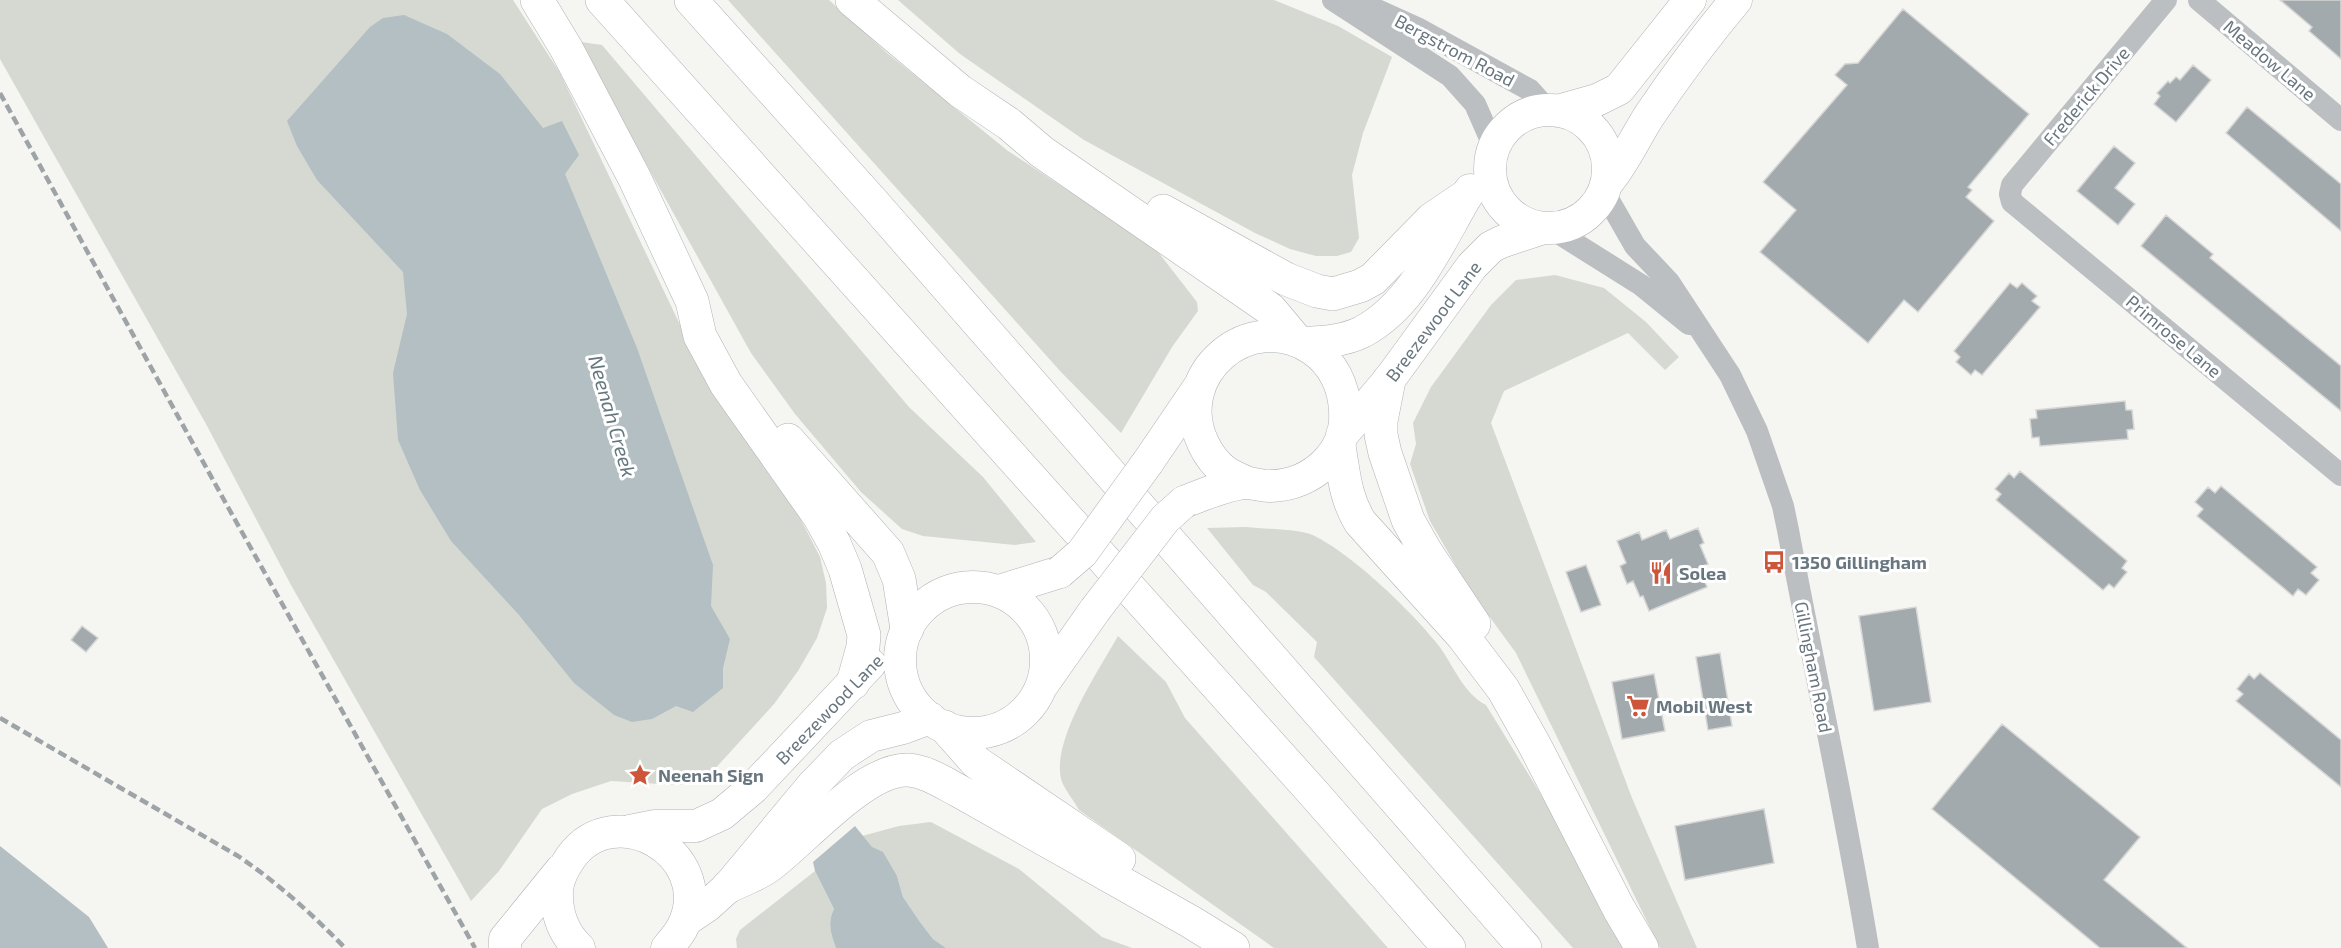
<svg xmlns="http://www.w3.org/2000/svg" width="2341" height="948" font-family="'Exo 2',sans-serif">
  <rect width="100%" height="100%" fill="#f5f5f2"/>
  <path fill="#d5d9d2" d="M0 0H513L560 73 693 352 799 516 820 557 826 583 827 608 817 638 798 671 774 704 712 772 695 783 676 785 611 781 572 794 542 809 499 871 471 901 291 585 206 424 0 59Z
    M728 0H829L887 53 1008 151 1155 248 1197 302 1198 311 1172 347 1121 433 1061 372Z
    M898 0H1274L1338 26 1392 57 1363 133 1352 175 1359 238 1351 252 1337 256H1316L1290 249 1255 233 1084 140 960 54Z
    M574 41 602 45 909 407 983 477 1036 542 1015 545 923 536 902 529 861 492 795 414 751 353 604 88Z
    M1555 275 1604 288 1646 322 1679 357 1665 370 1628 333 1504 391 1491 423 1632 798 1697 948H1660L1516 653 1470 590 1430 521 1410 464 1416 444 1413 423 1431 387 1491 305 1516 280Z
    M1246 527C1263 529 1296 529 1310 534 1348 550 1409 609 1435 641 1452 661 1462 693 1486 705L1543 798 1623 948H1573L1314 657 1317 642 1266 592 1253 585 1207 528Z
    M1118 636 1166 682 1185 718 1388 948H1274L1079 810C1074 801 1066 791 1062 782 1049 743 1099 670 1118 636Z
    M931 822 1019 869 1102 937 1132 948H946L933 939 920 922 903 897 897 876 862 836 899 826Z
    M815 871 834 909C827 923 831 934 836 948H737L736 939 740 930Z"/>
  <path fill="#b3bfc2" d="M404 15 447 34 500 74 543 128 562 121 579 155 565 174 637 348 713 565 711 606 730 639 723 668V688L693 712 676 706 652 719 632 722 614 715 574 683 519 615 451 541 420 490 398 440 393 373 407 314 403 272 317 180 297 146 287 121 370 27 383 18Z
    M855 826 872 847 883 852 897 876 903 897 920 922 933 939 946 948H836C831 934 827 923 834 909L815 871 813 862Z
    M0 846 89 917 108 948H0Z"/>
  <path fill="#a3aaae" stroke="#d6d6d5" stroke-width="1.5" d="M2280 0H2341V59L2309 31 2312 27Z
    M1903 9 2029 114 1968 187 1972 190 1966 197 1994 221 1918 312 1904 300 1868 343 1760 252 1796 210 1763 182 1847 85 1835 75 1845 64 1858 63Z
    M2193 65 2211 80 2176 122 2154 104 2160 96 2157 93 2168 81 2170 83 2176 77 2180 80Z
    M2247 107 2341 184V231L2226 133Z
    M2114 146 2135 163 2115 188 2135 204 2118 225 2077 191Z
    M2166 215 2213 254 2210 258 2341 366V411L2141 246Z
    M2010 283 2017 288 2022 283 2037 296 2032 301 2040 307 1982 375 1975 370 1971 375 1956 362 1960 357 1954 351Z
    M2125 401 2126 410H2132L2134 429 2127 430 2128 439 2040 446 2039 437 2032 438 2030 419 2037 418 2036 410Z
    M2020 471 2127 561 2122 568 2127 572 2114 588 2109 584 2103 590 1996 500 2001 494 1995 489 2009 473 2014 478Z
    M2221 486 2317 567 2311 573 2319 580 2306 595 2298 589 2293 596 2197 516 2203 509 2195 502 2208 487 2215 493Z
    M1698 528 1704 543 1700 545 1708 564 1699 568 1707 587 1649 611 1643 596 1640 597 1633 581 1627 584 1620 566 1626 563 1617 541 1639 532 1642 540 1666 530 1670 539Z
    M1586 565 1601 605 1581 612 1566 572Z
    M1916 607 1931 702 1874 711 1859 616Z
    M82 626 98 638 86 652 71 640Z
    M1720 653 1732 726 1708 730 1696 657Z
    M2260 673 2341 740V787L2236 701 2243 694 2237 689 2249 674 2254 679Z
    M1654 674 1665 731 1622 739 1612 682Z
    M2002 724 2140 837 2104 880 2187 948H2100L1932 809Z
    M1764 809 1774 863 1685 880 1675 826Z"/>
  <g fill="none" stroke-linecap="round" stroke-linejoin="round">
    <g stroke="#adb3b6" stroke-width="33">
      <path id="secondary" d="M1490 169a59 59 0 1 1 118 0a59 59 0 1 1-118 0Z
        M1558 111 1597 100 1619 89 1690 0
        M1607 183C1624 163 1635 138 1649 116 1676 76 1705 37 1736 0
        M1303 343C1323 342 1344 341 1362 332 1415 304 1440 239 1470 190
        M1342 435 1389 380 1472 266 1491 247 1501 242 1540 229
        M1148 462 1199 387
        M1184 502C1203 495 1224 485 1244 483 1253 482 1262 487 1271 486 1312 485 1348 453 1345 411 1344 386 1333 363 1312 349 1249 307 1171 375 1203 443 1208 454 1216 465 1226 472 1232 476 1239 479 1246 482
        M900 660a73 73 0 1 1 146 0a73 73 0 1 1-146 0Z
        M999 591 1060 572
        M1043 684 1095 610
        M630 831 655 826H696L722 814 753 788 870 664
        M686 920 707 906 728 887 812 786 842 755 871 736 903 728 930 718
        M505 948V939L561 870
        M579 948C562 932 556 913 557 890 558 878 564 867 571 857 615 797 713 853 685 922 681 932 674 940 667 948"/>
    </g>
    <g stroke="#afb2b5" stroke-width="34">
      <path id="highway" d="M537 0 566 48 634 177 692 301 700 336 726 384 819 516 834 543 845 569 864 635 863 647 853 683
        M602 0 1317 797 1449 948
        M691 0 871 200 1525 948
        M852 0 960 91 1009 124 1042 152 1270 309 1296 340
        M1163 211 1286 279 1317 291 1333 294 1360 286 1373 279 1432 219 1466 196
        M1389 380 1381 421V435L1385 453 1408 520 1426 552 1474 624
        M788 440 888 553 899 579 907 629
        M1339 446C1344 475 1345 497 1360 522L1462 635 1503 689 1534 744 1619 909 1642 948
        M945 727 976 762 1119 859
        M728 887C741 880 757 875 769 866 803 841 865 768 908 770 926 771 944 783 959 791L1191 922 1233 948"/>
    </g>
    <path stroke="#bbbfc2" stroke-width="22" d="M1333 0 1450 76 1475 104 1493 145
      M1355 0 1417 28 1530 90 1548 110
      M2166 0 2012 185 2010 194 2012 202 2341 475
      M2199 0 2341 120
      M1604 192 1635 246 1669 282 1730 375 1757 431 1783 506 1788 530C1814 670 1845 808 1868 948
      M1552 229 1641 285 1689 324"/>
    <use href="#secondary" stroke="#fff" stroke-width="32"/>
    <use href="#highway" stroke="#fff" stroke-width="33"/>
    <path stroke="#9da3a7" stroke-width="4.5" stroke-dasharray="9 4.5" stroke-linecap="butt" d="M0 93 229 509 475 948
      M0 718 238 856C279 884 311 913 345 948"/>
    <g stroke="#adb3b6" stroke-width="33" stroke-linecap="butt">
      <path id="secondary-bridge" d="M1060 572 1082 553 1148 462
        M1095 610 1165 519 1184 502"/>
    </g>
    <use href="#secondary-bridge" stroke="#fff" stroke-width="32"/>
  </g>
  <defs>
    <g id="bus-bare" transform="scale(1.8)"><path d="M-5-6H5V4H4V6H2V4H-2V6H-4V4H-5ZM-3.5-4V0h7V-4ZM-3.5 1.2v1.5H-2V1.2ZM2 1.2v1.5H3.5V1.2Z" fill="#cd563a" stroke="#fff" stroke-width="2.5" paint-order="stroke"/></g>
    <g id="restaurant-bare" transform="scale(1.8)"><path d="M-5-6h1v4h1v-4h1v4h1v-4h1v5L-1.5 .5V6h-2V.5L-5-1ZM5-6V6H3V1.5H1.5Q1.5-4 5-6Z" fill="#cd563a" stroke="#fff" stroke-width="2.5" paint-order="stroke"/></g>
    <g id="supermarket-bare" transform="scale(1.8)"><path d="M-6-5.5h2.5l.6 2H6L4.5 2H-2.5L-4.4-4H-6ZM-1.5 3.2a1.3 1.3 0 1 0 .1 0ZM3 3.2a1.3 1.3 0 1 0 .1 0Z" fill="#cd563a" stroke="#fff" stroke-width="2.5" paint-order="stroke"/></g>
    <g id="sight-bare" transform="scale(1.8)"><path d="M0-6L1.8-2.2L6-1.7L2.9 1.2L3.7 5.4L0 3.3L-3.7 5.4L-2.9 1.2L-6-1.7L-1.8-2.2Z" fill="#cd563a" stroke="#fff" stroke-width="2.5" paint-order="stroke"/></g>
  </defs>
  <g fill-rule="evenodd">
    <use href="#bus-bare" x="1774" y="562"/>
    <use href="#restaurant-bare" x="1661" y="573"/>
    <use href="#supermarket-bare" x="1638" y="706"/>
    <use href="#sight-bare" x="640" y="775"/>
  </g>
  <g text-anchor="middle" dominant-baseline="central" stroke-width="6" stroke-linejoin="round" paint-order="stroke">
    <g font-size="18" fill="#68767f" stroke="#fff">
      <text transform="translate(1455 50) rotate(28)">Bergstrom Road</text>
      <text transform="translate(2270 60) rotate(40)">Meadow Lane</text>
      <text transform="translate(2086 96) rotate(-50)">Frederick Drive</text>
      <text transform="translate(1433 321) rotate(-53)">Breezewood Lane</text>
      <text transform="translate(2174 336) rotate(40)">Primrose Lane</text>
      <text transform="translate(1814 667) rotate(79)">Gillingham Road</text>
      <text transform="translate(829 709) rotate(-46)">Breezewood Lane</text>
    </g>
    <g font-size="18" font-weight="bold" fill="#68767f" stroke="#fff" text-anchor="start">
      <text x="1792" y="562">1350 Gillingham</text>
      <text x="1679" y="573">Solea</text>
      <text x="1656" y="706">Mobil West</text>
      <text x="658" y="775">Neenah Sign</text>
    </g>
    <g font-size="20" font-style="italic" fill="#63777c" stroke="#fff">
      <text transform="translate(613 416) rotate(74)">Neenah Creek</text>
    </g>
  </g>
</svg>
